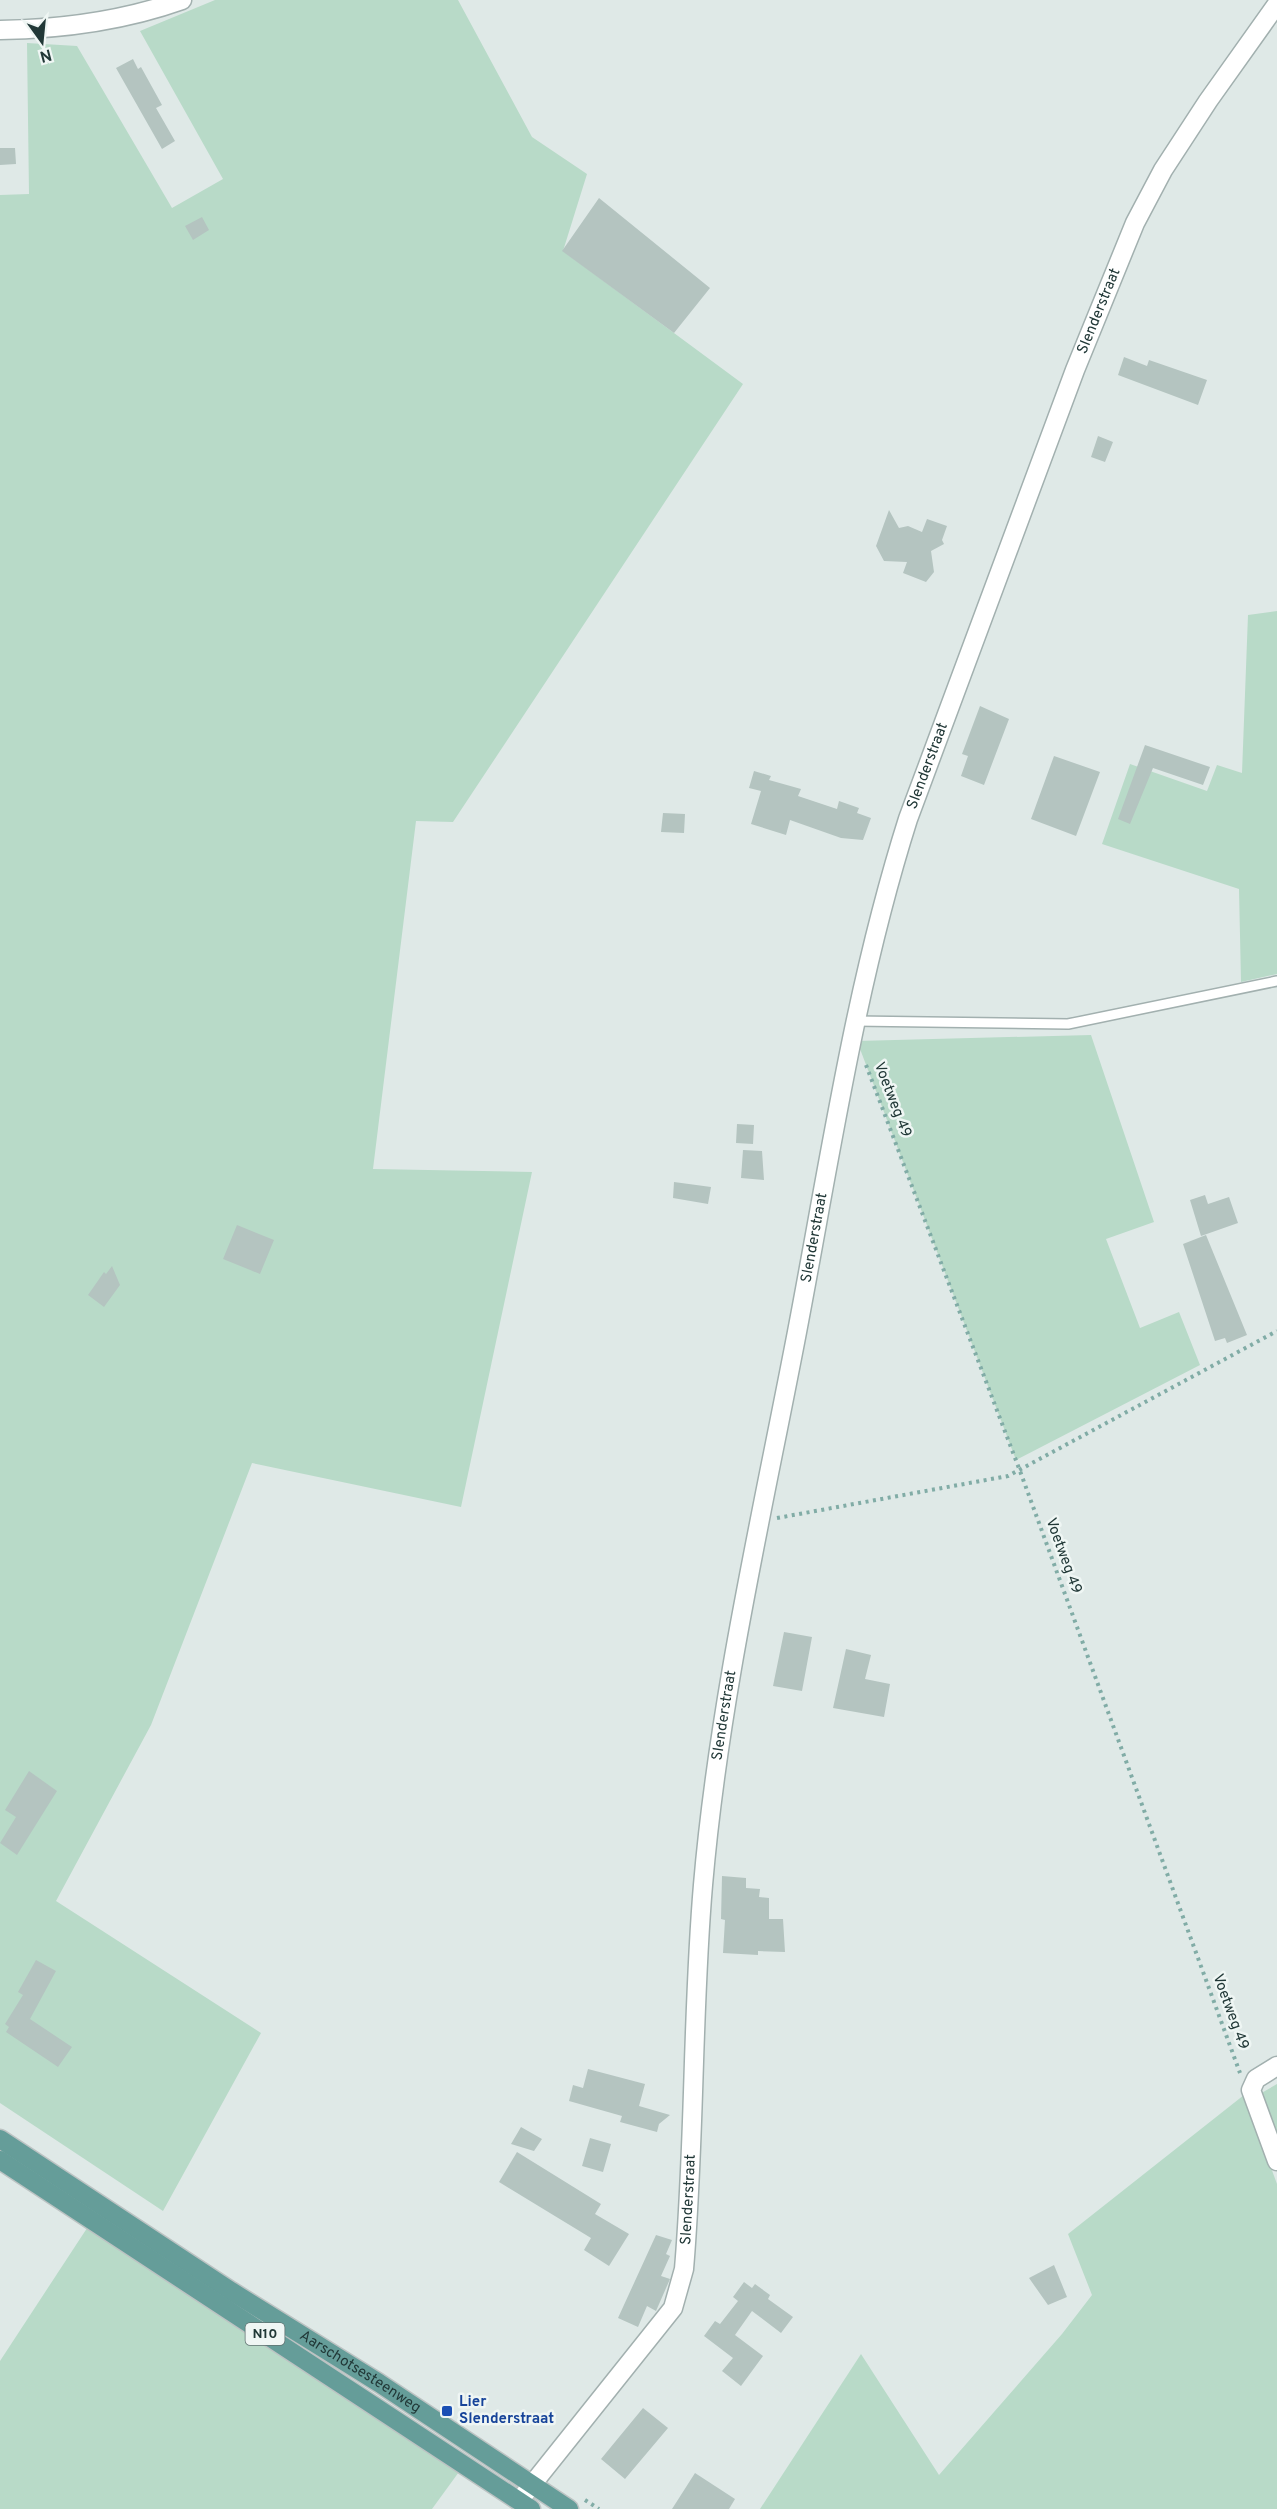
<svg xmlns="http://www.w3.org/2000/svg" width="1277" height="2509" font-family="Overpass,sans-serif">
  <rect width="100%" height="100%" fill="#dfe9e7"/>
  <path fill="#b8dac8" d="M215 0H458L532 137 587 174 563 251 743 384 453 822 416 821 373 1169 532 1172 461 1507 252 1463 151 1725 56 1901 261 2033 163 2211 0 2103V195L29 194 27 43 77 46 172 208 223 179 140 31Z
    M1277 611V974L1241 982 1239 889 1102 844 1130 764 1207 791 1217 765 1242 773 1248 615Z
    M1091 1035 1154 1222 1106 1239 1140 1328 1179 1312 1200 1365 1016 1460 857 1041Z
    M1277 2084V2145L1258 2095Z
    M1244 2095 1277 2184V2509H760L861 2354 939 2475 1062 2334 1092 2295 1068 2234Z
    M93 2219 464 2465 432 2509H0V2361Z"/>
  <path fill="#b4c4c0" d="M133 59 138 69 141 67 162 105 156 108 175 141 162 149 116 68Z
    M0 148H15L16 164 0 165Z
    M599 198 710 288 674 333 562 251Z
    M202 217 209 230 193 240 185 226Z
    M1124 357 1147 366 1149 360 1207 380 1198 405 1118 375Z
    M1098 436 1113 442 1105 462 1091 457Z
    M889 510 899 528 908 526 922 532 927 519 947 526 942 540 944 544 931 551 934 572 926 582 903 573 907 562 884 561 876 546Z
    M980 706 1009 719 984 785 961 776 968 756 962 754Z
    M1145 745 1210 767 1203 785 1153 768 1130 824 1118 819Z
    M1054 756 1100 772 1076 836 1031 819Z
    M754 771 771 776 769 780 801 789 798 796 837 809 839 801 859 808 857 813 871 818 863 840 841 838 790 820 786 835 751 824 761 791 749 788Z
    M663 813 685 814 684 833 661 832Z
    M737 1124 754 1125 753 1144 736 1143Z
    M743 1150 762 1151 764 1180 741 1178Z
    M674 1182 711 1187 708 1204 673 1198Z
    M1205 1195 1208 1204 1229 1197 1238 1223 1201 1236 1190 1200Z
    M237 1225 274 1240 260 1274 223 1259Z
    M1206 1235 1247 1335 1227 1343 1225 1338 1215 1341 1183 1244Z
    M112 1266 120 1285 104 1307 88 1295 104 1272 106 1274Z
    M784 1632 812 1637 802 1691 773 1686Z
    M846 1649 871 1655 865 1679 890 1684 884 1717 833 1708Z
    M29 1771 57 1791 17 1855 0 1843 16 1817 5 1810Z
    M722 1876 746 1878V1888L760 1889 759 1897 769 1898V1919H783L785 1952 758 1951V1955L723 1953 725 1920 721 1919Z
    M36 1960 56 1971 30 2019 72 2047 58 2067 6 2032 9 2027 5 2024 23 1995 18 1992Z
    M588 2069 645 2084 639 2106 670 2115 659 2124 657 2132 620 2122 622 2116 569 2101 573 2085 583 2088Z
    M521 2127 542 2139 534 2151 511 2144Z
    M590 2138 611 2144 603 2172 582 2166Z
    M517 2152 601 2204 595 2214 629 2234 609 2266 584 2250 591 2238 499 2182Z
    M656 2235 672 2240 666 2254 670 2256 661 2276 670 2279 656 2311 647 2306 638 2327 618 2318Z
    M1054 2265 1067 2297 1048 2305 1029 2278Z
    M744 2282 752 2288 755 2284 770 2295 768 2299 793 2317 781 2333 752 2311 735 2335 763 2356 741 2386 722 2371 733 2358 704 2336 715 2321 720 2324 738 2301 733 2297Z
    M643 2408 668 2428 625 2479 601 2459Z
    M695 2473 735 2499 729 2509H672Z"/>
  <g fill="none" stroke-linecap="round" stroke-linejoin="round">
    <g stroke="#a2b0af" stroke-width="12">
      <path id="lane" d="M855 1021 1068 1024 1277 981"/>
    </g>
    <g stroke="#a2b0af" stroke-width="21">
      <g id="street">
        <path d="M0 30C62 29 123 21 182 0"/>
        <path d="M1277 2066 1256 2079 1251 2090 1277 2161"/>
        <path id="s1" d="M519 2501 673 2308 684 2269C695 2141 692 2013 703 1885 719 1699 762 1515 797 1332 830 1159 855 986 908 819L1075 370 1135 223 1163 170 1208 101 1277 4"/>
      </g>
    </g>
    <g stroke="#bcc3c3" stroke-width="21">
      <g id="primary">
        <path id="s2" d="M0 2139 231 2291 379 2383 569 2509"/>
        <path d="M0 2160 531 2509"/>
      </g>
    </g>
    <path stroke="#81aca6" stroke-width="4" stroke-dasharray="3 4.5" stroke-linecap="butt" d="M866 1065 1020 1471 1240 2073
      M777 1518 1008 1476 1277 1331
      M585 2500 599 2509"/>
    <use href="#lane" stroke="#fff" stroke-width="9"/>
    <use href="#street" stroke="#fff" stroke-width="18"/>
    <use href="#primary" stroke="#659d99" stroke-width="18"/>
  </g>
  <rect fill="#1a4fb4" stroke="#eff6f4" stroke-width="2" x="441" y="2405" width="12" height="12" rx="3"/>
  <g text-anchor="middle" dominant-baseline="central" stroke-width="5" stroke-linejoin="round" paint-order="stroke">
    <rect fill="#eff6f4" stroke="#5f7170" stroke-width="1.5" x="245.5" y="2323" width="39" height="22" rx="4.5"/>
    <g font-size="14" font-weight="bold" fill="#213837">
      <text x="265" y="2334">N10</text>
    </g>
    <g font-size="15" fill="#213837" stroke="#eff6f4">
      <text stroke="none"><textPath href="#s1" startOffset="2301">Slenderstraat</textPath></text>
      <text stroke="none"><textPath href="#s1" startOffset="1815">Slenderstraat</textPath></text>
      <text transform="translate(892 1100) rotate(69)">Voetweg 49</text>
      <text stroke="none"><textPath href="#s1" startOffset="1329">Slenderstraat</textPath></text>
      <text transform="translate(1063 1556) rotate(70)">Voetweg 49</text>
      <text stroke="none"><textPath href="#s1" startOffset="843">Slenderstraat</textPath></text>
      <text transform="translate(1230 2012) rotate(70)">Voetweg 49</text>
      <text stroke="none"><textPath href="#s1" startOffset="357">Slenderstraat</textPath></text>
      <text stroke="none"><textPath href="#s2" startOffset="429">Aarschotsesteenweg</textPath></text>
    </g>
    <g font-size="15" font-weight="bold" fill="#164399" stroke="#eff6f4" text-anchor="start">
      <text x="459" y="2402">Lier<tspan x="459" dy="17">Slenderstraat</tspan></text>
    </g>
  </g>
  <g transform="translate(42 42) rotate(165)" stroke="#eff6f4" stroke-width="4.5" paint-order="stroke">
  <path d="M0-4.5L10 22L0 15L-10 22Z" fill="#213837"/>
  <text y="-9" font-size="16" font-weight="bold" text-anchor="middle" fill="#213837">N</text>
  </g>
</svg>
